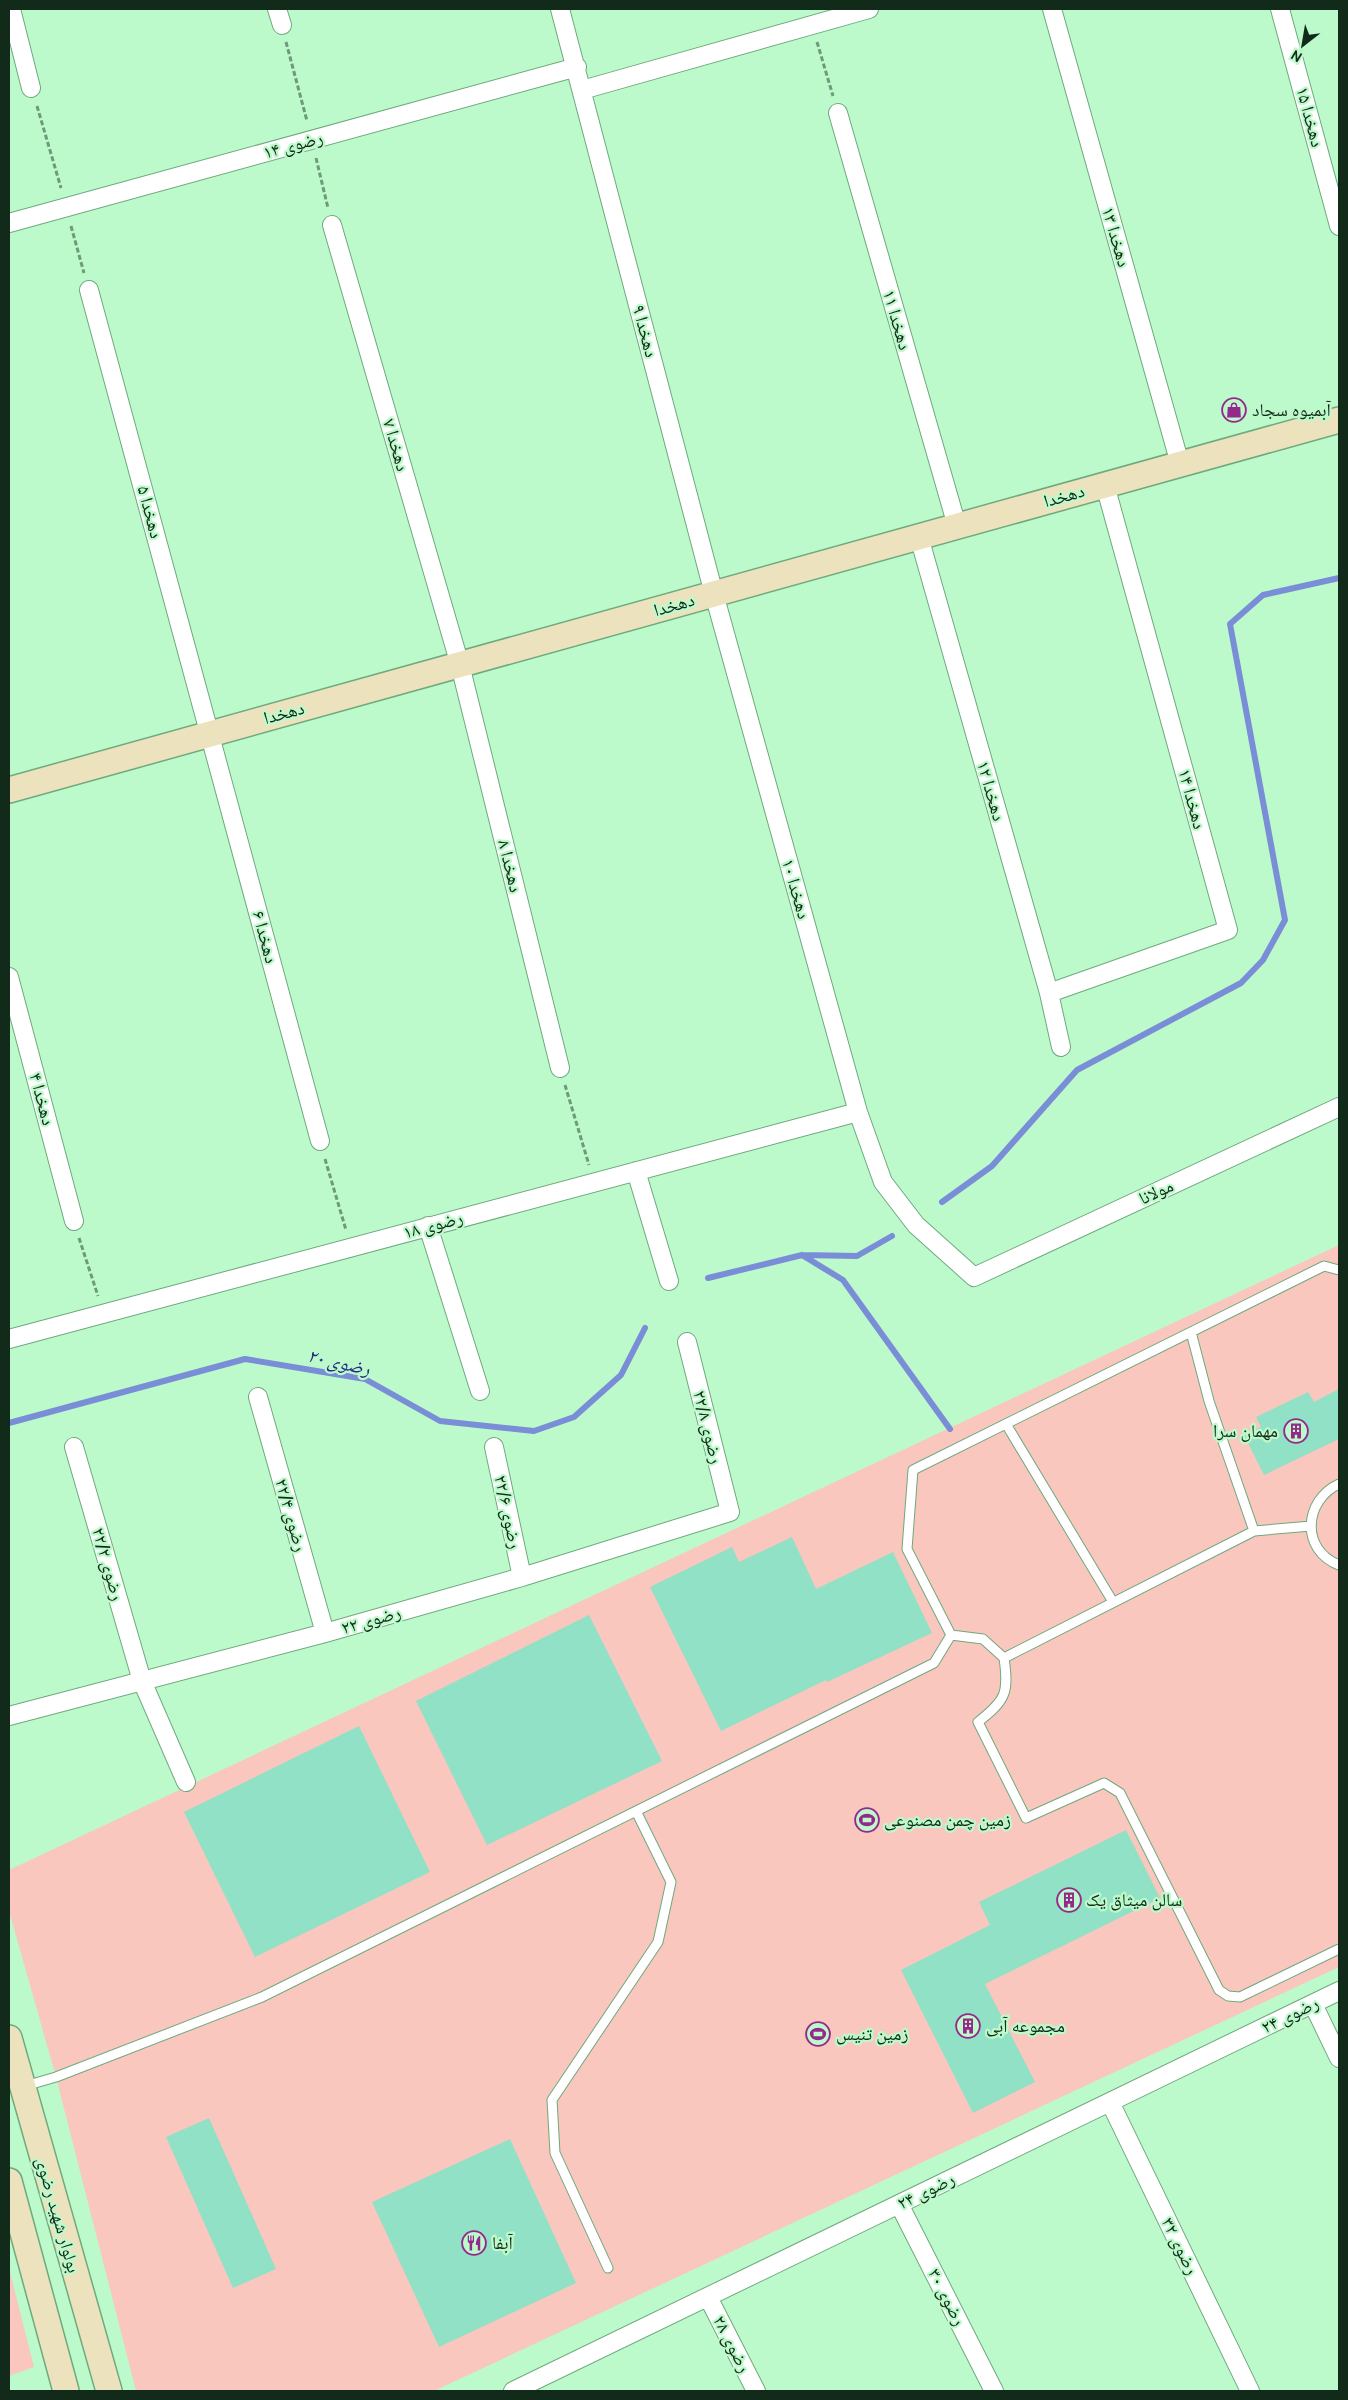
<svg xmlns="http://www.w3.org/2000/svg" width="1348" height="2400" font-family="Cabin,'Noto Naskh Arabic',sans-serif">
  <rect width="100%" height="100%" fill="#bdfacb"/>
  <path fill="#f9c7bd" d="M1339 1245V1967L434 2391H136L56 2077 9 1911V1870Z
    M9 2268 34 2367 9 2376Z"/>
  <g fill="none" stroke-linecap="round" stroke-linejoin="round">
    <path stroke="#7a8ed7" stroke-width="6" d="M942 1202 992 1166 1077 1070 1241 983 1263 960 1285 920 1230 624 1263 595 1339 578
      M802 1255 843 1280 950 1429
      M708 1278 802 1255 857 1256 892 1236
      M9 1423 245 1359 365 1379 440 1421 534 1431 574 1417 621 1375 645 1328"/>
  </g>
  <path fill="#90e1c6" d="M1339 1389V1439L1264 1475 1244 1435 1261 1427 1256 1417 1308 1392 1314 1402Z
    M792 1537 816 1589 893 1552 932 1633 827 1682 826 1680 721 1731 650 1587 732 1547 739 1562Z
    M589 1615 662 1761 487 1845 416 1701Z
    M359 1726 430 1872 255 1957 184 1812Z
    M1126 1830 1160 1898 985 1984 1035 2082 973 2113 901 1970 990 1925 979 1902Z
    M209 2118 276 2269 233 2288 166 2137Z
    M510 2139 576 2283 439 2347 372 2202Z"/>
  <g fill="none" stroke-linecap="round" stroke-linejoin="round">
    <g stroke="#6fa97e" stroke-width="11">
      <path id="lane" d="M1191 1332 1209 1401 1254 1531
        M1006 1424 1113 1602
        M1339 1484C1304 1500 1300 1550 1339 1565
        M951 1635 907 1549 913 1470 1324 1266 1339 1270
        M1004 1658 1254 1531 1311 1526
        M25 2086 56 2077 262 1997 934 1663 951 1635 983 1639 1004 1658C1009 1693 1006 1700 978 1722L1026 1818 1104 1783 1120 1793 1219 1990 1228 1996 1240 1997 1339 1949
        M608 2268 555 2153 552 2100 658 1942 671 1882 636 1811"/>
    </g>
    <g stroke="#6fa97e" stroke-width="20">
      <path id="street" d="M11 9 31 88
        M277 9 282 25
        M560 9 714 594 858 1112 883 1182 916 1225 974 1277 1339 1107
        M1052 9 1180 464
        M1280 9 1339 226
        M582 90 869 9
        M838 113 957 526
        M9 223 577 67
        M332 225 460 665 560 1068
        M89 290 320 1141
        M919 537 1049 993 1061 1047
        M9 977 74 1221
        M1049 993 1228 930 1105 485
        M636 1171 669 1281
        M428 1226 480 1391
        M9 1339 858 1112
        M258 1397 325 1633
        M74 1447 142 1681 186 1782
        M494 1447 522 1577
        M9 1716 325 1633 522 1577 730 1512 687 1342
        M1313 2004 1339 2058
        M1110 2102 1250 2391
        M899 2204 994 2391
        M708 2297 756 2391
        M513 2391 1339 1991"/>
    </g>
    <g stroke="#6fa97e" stroke-width="28">
      <path id="secondary" d="M9 790 1339 420
        M9 2038 109 2391
        M9 2181 66 2391"/>
    </g>
    <path stroke="#6e9a79" stroke-width="3" stroke-dasharray="5 2.5" stroke-linecap="butt" d="M286 42 307 121
      M817 42 833 96
      M37 106 61 188
      M316 158 328 208
      M71 226 84 273
      M565 1085 589 1165
      M325 1159 346 1230
      M79 1238 98 1296"/>
    <use href="#lane" stroke="#fff" stroke-width="9"/>
    <use href="#street" stroke="#fff" stroke-width="18"/>
    <use href="#secondary" stroke="#ede2be" stroke-width="25"/>
  </g>
  <defs>
    <g id="shop-ring" transform="scale(1.25)"><circle r="9.5" fill="#bdfacb" stroke="#94288b" stroke-width="1.5"/><path d="M-5-2.5h2.3a2.7 3.5 0 0 1 5.4 0H5L5.5 6h-11ZM-1.5-2.5h3a1.5 2.3 0 0 0-3 0Z" fill="#94288b"/></g>
    <g id="building-ring" transform="scale(1.25)"><circle r="9.5" fill="#bdfacb" stroke="#94288b" stroke-width="1.5"/><path d="M-4-6H4V6H1V3H-1V6H-4ZM-2.5-4.3h1.7v1.8h-1.7ZM.8-4.3h1.7v1.8H.8ZM-2.5-1h1.7V.8h-1.7ZM.8-1h1.7V.8H.8Z" fill="#94288b"/></g>
    <g id="stadium-ring" transform="scale(1.25)"><circle r="9.5" fill="#bdfacb" stroke="#94288b" stroke-width="1.5"/><path d="M0-5a6.5 5 0 1 0 0 10a6.5 5 0 1 0 0-10ZM-3.5-1.8h7v3.6h-7Z" fill="#94288b"/></g>
    <g id="restaurant-ring" transform="scale(1.25)"><circle r="9.5" fill="#bdfacb" stroke="#94288b" stroke-width="1.5"/><path d="M-5-6h1v4h1v-4h1v4h1v-4h1v5L-1.5 .5V6h-2V.5L-5-1ZM5-6V6H3V1.5H1.5Q1.5-4 5-6Z" fill="#94288b"/></g>
  </defs>
  <g fill-rule="evenodd">
    <use href="#shop-ring" x="1234" y="410"/>
    <use href="#building-ring" x="1296" y="1431"/>
    <use href="#stadium-ring" x="867" y="1820"/>
    <use href="#building-ring" x="1069" y="1900"/>
    <use href="#building-ring" x="968" y="2026"/>
    <use href="#stadium-ring" x="818" y="2034"/>
    <use href="#restaurant-ring" x="474" y="2243"/>
  </g>
  <g text-anchor="middle" dominant-baseline="central" stroke-width="4.5" stroke-linejoin="round" paint-order="stroke">
    <g font-size="18" fill="#122a19" stroke="#bdfacb">
      <text transform="translate(1310 117) rotate(75)">دهخدا ۱۵</text>
      <text transform="translate(293 145) rotate(-15)">رضوی ۱۴</text>
      <text transform="translate(1116 237) rotate(74)">دهخدا ۱۳</text>
      <text transform="translate(897 320) rotate(74)">دهخدا ۱۱</text>
      <text transform="translate(645 331) rotate(75)">دهخدا ۹</text>
      <text transform="translate(396 445) rotate(74)">دهخدا ۷</text>
      <text transform="translate(1064 496) rotate(-16)">دهخدا</text>
      <text transform="translate(150 512) rotate(75)">دهخدا ۵</text>
      <text transform="translate(674 605) rotate(-16)">دهخدا</text>
      <text transform="translate(284 713) rotate(-15)">دهخدا</text>
      <text transform="translate(991 791) rotate(74)">دهخدا ۱۲</text>
      <text transform="translate(1192 799) rotate(75)">دهخدا ۱۴</text>
      <text transform="translate(510 866) rotate(76)">دهخدا ۸</text>
      <text transform="translate(796 889) rotate(74)">دهخدا ۱۰</text>
      <text transform="translate(265 937) rotate(75)">دهخدا ۶</text>
      <text transform="translate(42 1099) rotate(75)">دهخدا ۴</text>
      <text transform="translate(1156 1192) rotate(-25)">مولانا</text>
      <text transform="translate(433 1225) rotate(-15)">رضوی ۱۸</text>
      <text transform="translate(708 1427) rotate(76)">رضوی ۲۲/۸</text>
      <text transform="translate(508 1512) rotate(78)">رضوی ۲۲/۶</text>
      <text transform="translate(291 1515) rotate(74)">رضوی ۲۲/۴</text>
      <text transform="translate(108 1564) rotate(74)">رضوی ۲۲/۲</text>
      <text transform="translate(371 1620) rotate(-16)">رضوی ۲۲</text>
      <text transform="translate(1290 2015) rotate(-26)">رضوی ۲۴</text>
      <text transform="translate(926 2191) rotate(-26)">رضوی ۲۴</text>
      <text transform="translate(58 2215) rotate(74)">بولوار شهید رضوی</text>
      <text transform="translate(1180 2246) rotate(64)">رضوی ۳۲</text>
      <text transform="translate(947 2297) rotate(63)">رضوی ۳۰</text>
      <text transform="translate(732 2344) rotate(63)">رضوی ۲۸</text>
    </g>
    <g font-size="18" fill="#122a19" stroke="#bdfacb" text-anchor="start">
      <text x="1252" y="410">آبمیوه سجاد</text>
      <text x="1278" y="1431" text-anchor="end">مهمان سرا</text>
      <text x="884" y="1820">زمین چمن مصنوعی</text>
      <text x="1086" y="1900">سالن میثاق یک</text>
      <text x="986" y="2026">مجموعه آبی</text>
      <text x="836" y="2034">زمین تنیس</text>
      <text x="492" y="2243">آبفا</text>
    </g>
    <g font-size="19" font-style="italic" fill="#222c81" stroke="#bdfacb">
      <text transform="translate(339 1362) rotate(13)">رضوی ۲۰</text>
    </g>
  </g>
  <rect width="1348" height="2400" fill="none" stroke="#122a19" stroke-width="20"/>
  <g transform="translate(1303 45) rotate(211)" stroke="#bdfacb" stroke-width="4" paint-order="stroke">
  <path d="M0-4L9 19L0 12L-9 19Z" fill="#122a19"/>
  <text y="-8" font-size="14" font-weight="bold" text-anchor="middle" fill="#122a19">N</text>
  </g>
</svg>
